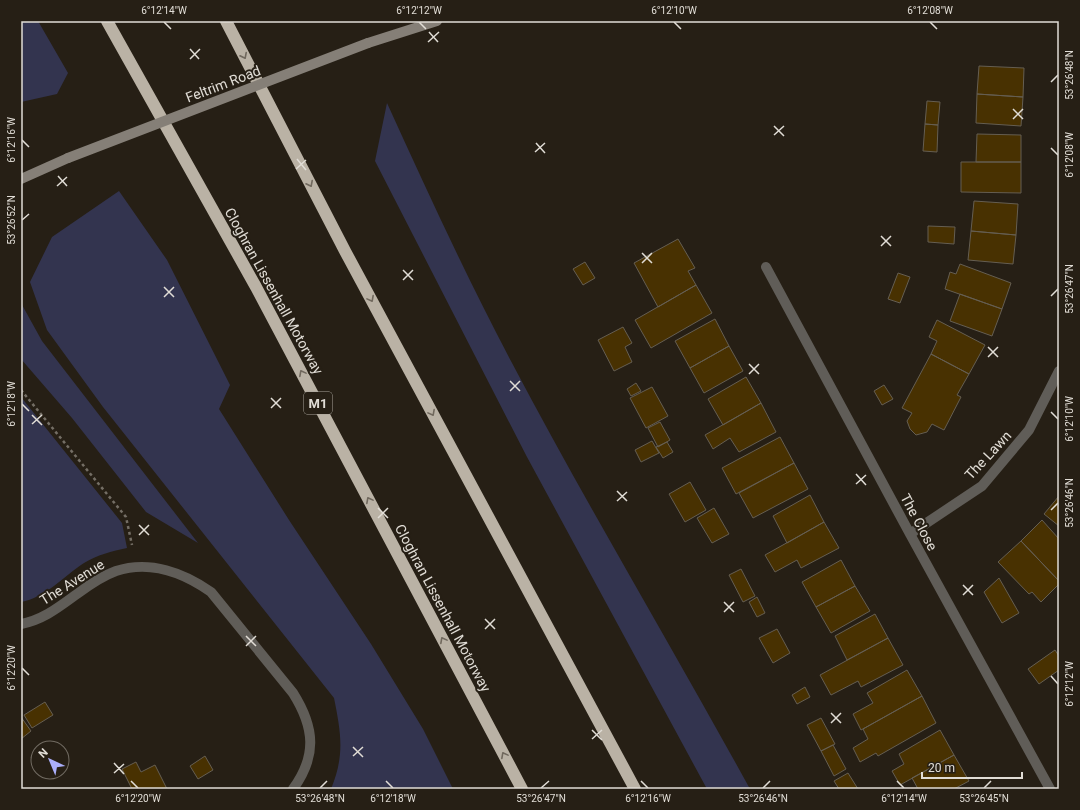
<svg xmlns="http://www.w3.org/2000/svg" width="1080" height="810" font-family="Roboto,sans-serif">
  <rect width="100%" height="100%" fill="#261f15"/>
  <path fill="#33344f" d="M21 21H38L68 73 57 94 21 102Z
    M387 103C427 191 467 278 512 363 588 507 672 647 750 789H707L527 457 375 161Z
    M119 191 167 260 230 385 219 409 289 520 371 644 423 729 453 789H331C345 755 341 733 334 698L103 407 47 330 30 282 52 237Z
    M21 303 42 341 198 543 146 512 72 418 21 359Z
    M21 397 122 523 127 548C112 551 97 555 84 563 64 576 45 598 21 602Z"/>
  <path fill="#483101" stroke="#655e52" d="M979 66 1024 68 1023 97 977 94Z
    M977 94 1023 97 1021 126 976 123Z
    M927 101 940 102 938 125 925 124Z
    M925 124 938 125 937 152 923 151Z
    M977 134 1021 135V162H976Z
    M961 162H1021V193L961 192Z
    M974 201 1018 204 1016 235 971 231Z
    M928 226 955 227 954 244 928 242Z
    M971 231 1016 235 1013 264 968 260Z
    M678 239 695 268 688 271 696 285 658 307 634 263Z
    M585 262 595 278 583 285 573 269Z
    M960 264 1011 283 1002 309 945 289 950 272 956 274Z
    M898 273 910 277 900 303 888 299Z
    M696 285 712 313 651 348 635 320Z
    M960 294 1002 309 992 336 950 321Z
    M715 319 729 346 690 368 675 341Z
    M937 320 985 345 969 374 931 354 937 341 929 337Z
    M623 327 632 343 625 347 632 362 614 371 598 340Z
    M729 346 743 371 704 393 690 368Z
    M931 354 969 374 957 395 961 397 944 430 932 424 927 432 916 435 910 429 907 421 912 413 902 408Z
    M746 377 761 403 723 425 708 399Z
    M636 383 641 391 631 396 627 389Z
    M884 385 893 399 882 405 874 391Z
    M652 387 668 416 646 428 630 398Z
    M761 403 776 432 739 452 730 438 713 449 705 435Z
    M660 422 670 440 658 447 648 428Z
    M780 437 794 463 736 494 722 468Z
    M652 441 659 453 641 462 635 450Z
    M667 442 673 452 663 458 656 447Z
    M794 463 808 489 753 518 739 493Z
    M690 482 706 510 685 522 669 494Z
    M810 495 824 522 787 543 773 516Z
    M1059 496V526L1044 514Z
    M714 508 729 534 712 543 697 518Z
    M1042 520 1059 539V581L1021 541Z
    M824 522 839 548 801 568 797 560 775 572 765 555Z
    M1021 541 1059 581V584L1041 602 1032 592 1029 594 998 562Z
    M841 560 855 586 816 607 802 582Z
    M741 569 755 596 743 602 729 575Z
    M999 578 1019 613 1002 623 984 592Z
    M855 586 870 611 831 633 816 607Z
    M757 597 765 613 757 617 749 602Z
    M875 614 888 638 847 660 835 636Z
    M777 629 790 653 773 663 759 638Z
    M888 638 903 665 861 687 858 681 831 695 820 675Z
    M1055 650 1059 656V670L1039 684 1028 669Z
    M907 670 922 696 861 730 853 714 873 703 867 693Z
    M805 687 810 697 797 704 792 695Z
    M922 696 936 723 878 756 876 753 860 762 853 748 868 739 863 729Z
    M45 702 53 715 32 728 24 715Z
    M21 717 31 731 21 739Z
    M821 718 835 744 821 751 807 725Z
    M940 730 954 755 900 785 892 771 904 764 899 754Z
    M833 745 846 769 834 776 821 751Z
    M38 753V767L37 768 31 757Z
    M954 755 969 781 954 789H918L912 778Z
    M205 756 213 770 198 779 190 766Z
    M136 762 141 772 155 765 167 789H132L122 769Z
    M848 773 858 789H839L834 781Z"/>
  <g fill="none" stroke-linecap="round" stroke-linejoin="round">
    <path stroke="#746e65" stroke-width="2.5" stroke-dasharray="3 3" stroke-linecap="butt" d="M21 390 126 517 132 545"/>
    <path stroke="#605d58" stroke-width="10" d="M766 267 910 534 1050 789
      M910 534 982 486 1029 430 1059 371
      M21 624C43 620 59 607 77 594 89 585 102 576 116 571 150 560 184 573 211 592L293 693C315 728 317 756 293 789"/>
    <path stroke="#857f77" stroke-width="10" d="M368 43 437 21
      M21 179 68 158"/>
    <path stroke="#bab2a5" stroke-width="12" d="M107 21 256 287 522 789
      M226 21 345 251 635 789"/>
    <path stroke="#857f77" stroke-width="10" d="M68 158 368 43"/>
  </g>
  <defs><path id="oneway-chevron" d="M-2-3.5L2.5 0L-2 3.5" fill="none" stroke-width="1.6" stroke-linecap="round" stroke-linejoin="round"/></defs>
  <g stroke="#70685d">
    <use href="#oneway-chevron" transform="translate(244 56) rotate(63)"/>
    <use href="#oneway-chevron" transform="translate(310 184) rotate(63)"/>
    <use href="#oneway-chevron" transform="translate(371 299) rotate(62)"/>
    <use href="#oneway-chevron" transform="translate(302 373) rotate(-118)"/>
    <use href="#oneway-chevron" transform="translate(432 413) rotate(62)"/>
    <use href="#oneway-chevron" transform="translate(369 500) rotate(-118)"/>
    <use href="#oneway-chevron" transform="translate(443 640) rotate(-118)"/>
    <use href="#oneway-chevron" transform="translate(504 755) rotate(-118)"/>
  </g>
  <path fill="none" stroke="#e1ddd6" stroke-width="1.5" d="M164 22 171 29M419 22 426 29M674 22 681 29M930 22 937 29M429 32 438 42M428 42 439 32M190 49 199 59M190 59 200 49M1051 82 1058 75M1013 109 1023 119M1013 119 1023 109M774 126 784 136M774 135 784 126M22 140 29 147M536 143 545 153M1051 148 1058 155M535 152 545 143M297 159 306 170M296 169 306 160M58 176 67 186M57 186 67 177M22 220 29 214M881 236 891 246M881 246 891 236M642 253 652 263M642 263 652 253M403 270 413 280M403 280 413 270M164 287 174 297M1051 296 1058 289M164 297 174 287M988 347 998 357M988 357 998 347M749 364 759 374M749 374 759 364M510 381 520 391M510 391 520 381M271 398 281 408M22 404 29 411M271 408 281 398M1051 412 1058 419M32 415 42 425M32 424 42 415M856 474 866 485M856 484 866 475M617 491 627 501M617 501 627 492M378 508 388 518M1051 510 1058 503M378 518 388 508M139 525 149 535M139 535 149 525M963 585 973 595M963 595 973 585M724 602 734 612M724 612 734 602M485 619 495 629M485 629 495 619M246 636 256 646M246 646 256 636M22 668 29 675M1051 676 1058 684M831 713 841 723M831 723 841 713M592 730 602 740M592 739 602 730M353 747 363 757M353 756 363 747M114 763 124 774M114 773 124 764M131 781 138 788M386 781 393 788M641 781 648 788M897 781 904 788M320 788 327 781M541 788 549 781M763 788 770 781M984 788 991 781"/>
  <g text-anchor="middle" dominant-baseline="central" stroke-width="4" stroke-linejoin="round" paint-order="stroke">
    <rect fill="#261f15" stroke="#a9a49c" stroke-width="1" x="304" y="392" width="28" height="22" rx="3"/>
    <g font-size="13" font-weight="bold" fill="#e1ddd6">
      <text x="318" y="403">M1</text>
    </g>
    <g font-size="14" fill="#e1ddd6" stroke="#261f15">
      <text transform="translate(223 84) rotate(-21)">Feltrim Road</text>
      <text transform="translate(274 291) rotate(61)">Cloghran Lissenhall Motorway</text>
      <text transform="translate(988 455) rotate(-47)">The Lawn</text>
      <text transform="translate(919 522) rotate(62)">The Close</text>
      <text transform="translate(72 582) rotate(-32)">The Avenue</text>
      <text transform="translate(443 608) rotate(62)">Cloghran Lissenhall Motorway</text>
    </g>
  </g>
  <rect width="1080" height="810" fill="none" stroke="#261f15" stroke-width="44"/>
  <g transform="translate(50 760) rotate(316)"><circle r="19" fill="#261f15" stroke="#716b62"/>
  <path d="M0-3L7 15L0 10L-7 15Z" fill="#abaffb"/>
  <text y="-6" font-size="11" font-weight="bold" text-anchor="middle" fill="#e1ddd6">N</text>
  </g>
  <path d="M922 772v6h100v-6" fill="none" stroke="#e1ddd6" stroke-width="2"/>
  <text x="928" y="772" font-size="12" fill="#e1ddd6" stroke="#261f15" stroke-width="3" paint-order="stroke">20 m</text>
  <rect x="22" y="22" width="1036" height="766" fill="none" stroke="#e1ddd6" stroke-width="1.5"/>
  <g font-size="10" text-anchor="middle" fill="#e1ddd6">
    <text x="164" y="14">6°12'14"W</text>
    <text x="419" y="14">6°12'12"W</text>
    <text x="674" y="14">6°12'10"W</text>
    <text x="930" y="14">6°12'08"W</text>
    <text transform="translate(1069 75) rotate(-90)" y="4">53°26'48"N</text>
    <text transform="translate(11 140) rotate(-90)" y="4">6°12'16"W</text>
    <text transform="translate(1069 155) rotate(-90)" y="4">6°12'08"W</text>
    <text transform="translate(11 220) rotate(-90)" y="4">53°26'52"N</text>
    <text transform="translate(1069 289) rotate(-90)" y="4">53°26'47"N</text>
    <text transform="translate(11 404) rotate(-90)" y="4">6°12'18"W</text>
    <text transform="translate(1069 419) rotate(-90)" y="4">6°12'10"W</text>
    <text transform="translate(1069 503) rotate(-90)" y="4">53°26'46"N</text>
    <text transform="translate(11 668) rotate(-90)" y="4">6°12'20"W</text>
    <text transform="translate(1069 684) rotate(-90)" y="4">6°12'12"W</text>
    <text x="138" y="802">6°12'20"W</text>
    <text x="320" y="802">53°26'48"N</text>
    <text x="393" y="802">6°12'18"W</text>
    <text x="541" y="802">53°26'47"N</text>
    <text x="648" y="802">6°12'16"W</text>
    <text x="763" y="802">53°26'46"N</text>
    <text x="904" y="802">6°12'14"W</text>
    <text x="984" y="802">53°26'45"N</text>
  </g>
</svg>
